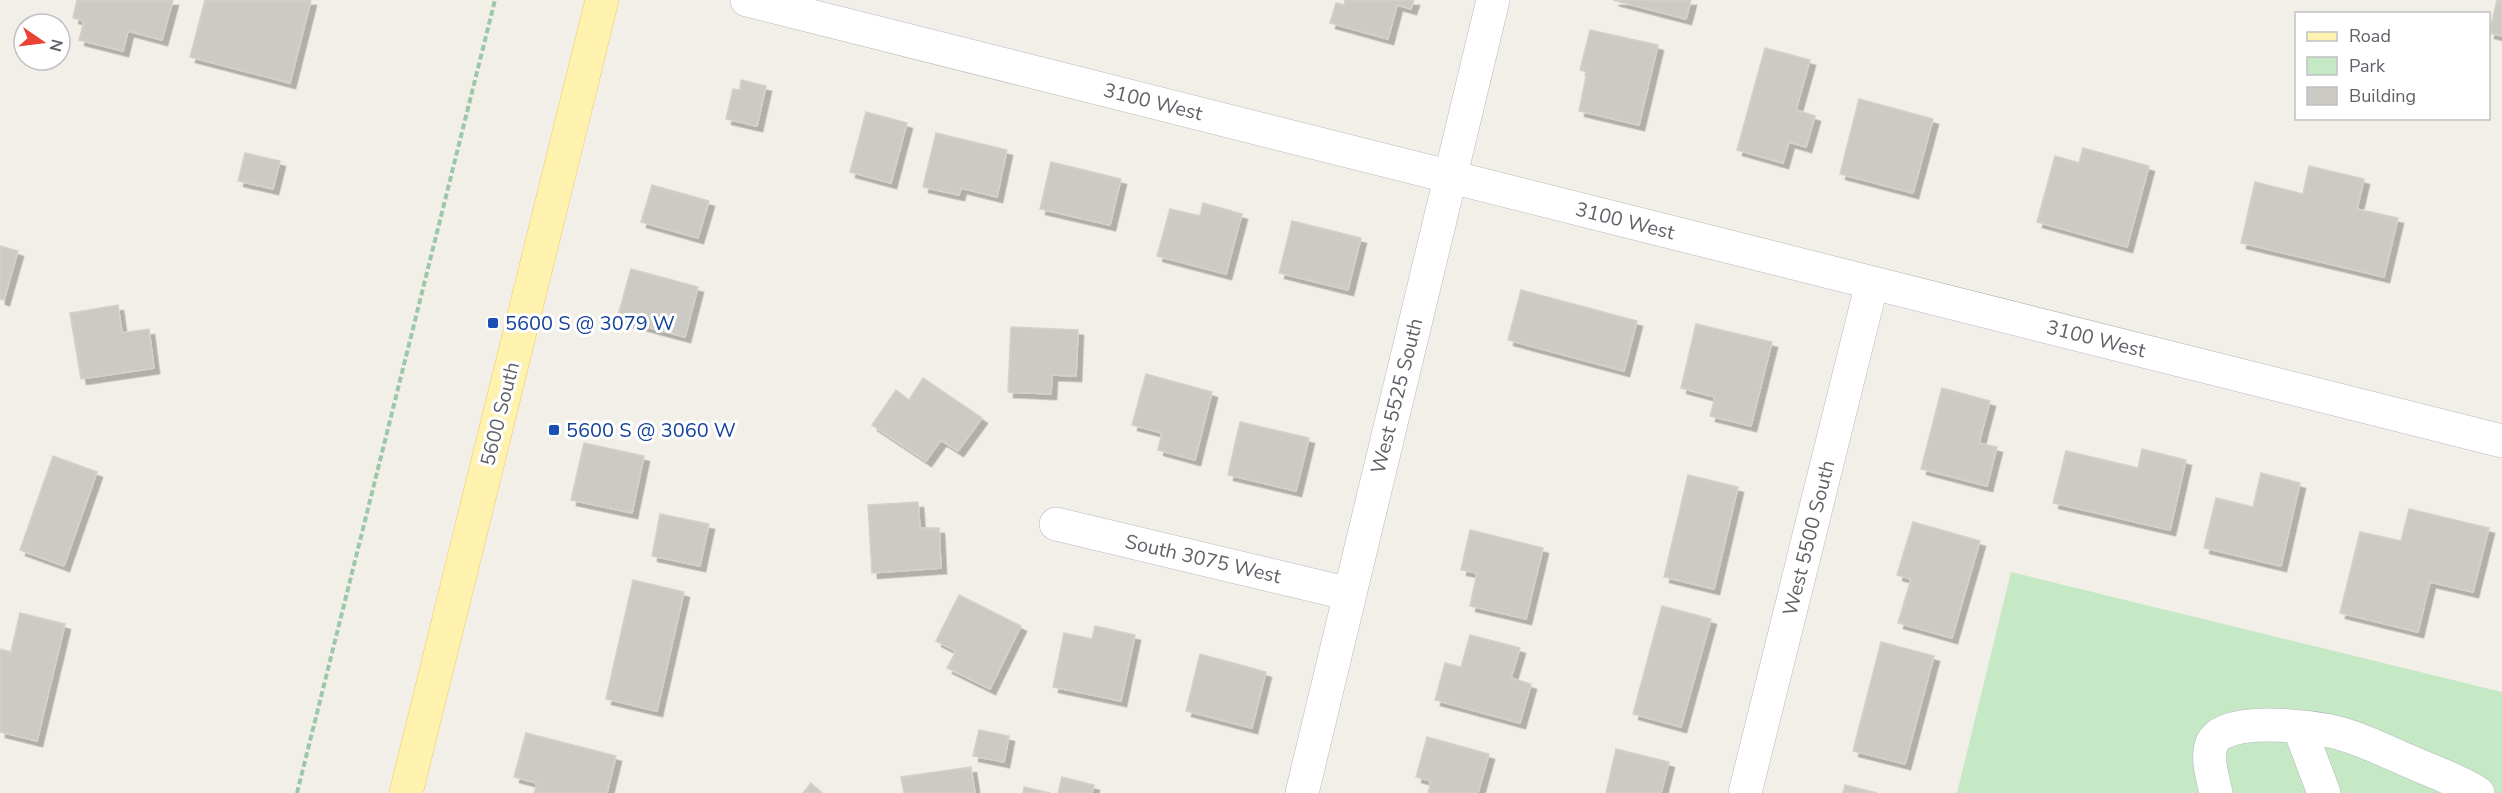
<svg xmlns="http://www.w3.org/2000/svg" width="2502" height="793" font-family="'Nunito Sans',sans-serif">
  <defs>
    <filter id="shadow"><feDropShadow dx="5.5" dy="5.5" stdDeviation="0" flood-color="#0004"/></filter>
  </defs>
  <rect width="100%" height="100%" fill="#f1efe8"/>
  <path fill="#c5e8c5" d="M2011 572 2502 692V793H1957Z"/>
  <path fill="#cccac5" stroke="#d6d1c6" stroke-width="1.5" filter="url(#shadow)" d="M77 0H173L162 40 128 31 123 51 79 40 84 21 73 18Z
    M205 0H311L290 83 190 57Z
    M1345 0H1414L1411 9 1397 5 1388 39 1330 23 1336 3 1344 5Z
    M1613 0H1691L1686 19Z
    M2497 0H2502V36L2489 33Z
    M1590 30 1658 45 1639 125 1579 111 1587 72 1580 70Z
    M1765 48 1810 60 1796 110 1815 116 1806 147 1789 142 1783 163 1737 150Z
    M741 80 766 86 757 126 726 119 733 89 740 90Z
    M1859 99 1933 119 1913 193 1840 174Z
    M866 112 907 123 891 183 850 172Z
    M936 133 1007 150 997 197 961 188 959 195 923 187Z
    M2083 148 2149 166 2127 247 2037 222 2055 156 2079 163Z
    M245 153 280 161 273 189 238 181Z
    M1051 162 1121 179 1110 225 1040 209Z
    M2309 166 2364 179 2357 209 2398 218 2384 277 2241 243 2255 182 2303 194Z
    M652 185 709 201 698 238 641 222Z
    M1203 203 1242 214 1226 274 1157 256 1170 209 1200 216Z
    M1292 221 1361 238 1348 290 1279 273Z
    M0 246 18 251 4 300 0 299Z
    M631 269 698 287 685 337 617 319Z
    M1521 290 1637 321 1624 371 1508 340Z
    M118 305 122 333 149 329 154 368 81 379 70 313Z
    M1696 324 1772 342 1751 426 1710 416 1715 397 1681 388Z
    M1011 327 1078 330 1076 376 1052 375 1051 394 1008 392Z
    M1146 374 1212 392 1195 460 1158 450 1162 433 1132 425Z
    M923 378 982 418 958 451 941 440 926 461 872 425 896 390 909 400Z
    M1942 388 1990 401 1979 443 1997 447 1987 486 1921 469Z
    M1240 422 1309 438 1296 491 1228 475Z
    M584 443 644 456 632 513 571 500Z
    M2142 449 2186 460 2170 530 2053 503 2066 451 2138 468Z
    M53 456 97 472 64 566 20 550Z
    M2261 473 2300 483 2281 566 2204 548 2216 498 2253 507Z
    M1688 475 1738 487 1714 589 1664 577Z
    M918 502 920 528H939L941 568 872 573 868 505Z
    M2409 509 2489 528 2473 592 2430 582 2418 632 2340 613 2360 532 2401 541Z
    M660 514 709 524 700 566 652 556Z
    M1913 522 1980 541 1952 638 1898 623 1911 579 1897 575Z
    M1470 530 1543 548 1526 619 1470 606 1477 573 1461 570Z
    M633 580 684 592 657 711 606 699Z
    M959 595 1021 626 990 689 947 668 956 651 936 641Z
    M1662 606 1711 619 1681 727 1633 714Z
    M20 613 65 624 37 741 0 732V649L11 652Z
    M1095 626 1135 635 1121 701 1053 687 1064 633 1092 639Z
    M1470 635 1520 648 1511 678 1531 684 1520 723 1435 700 1445 663 1461 667Z
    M1881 642 1934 656 1905 764 1853 751Z
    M1200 654 1266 672 1252 728 1186 711Z
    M979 730 1009 736 1004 762 973 756Z
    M526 733 616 756 607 793H534L537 783 514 777Z
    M1427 737 1489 754 1478 793H1428L1431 781 1416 777Z
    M1616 749 1669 762 1661 793H1606Z
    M971 767 975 793H904L901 777Z
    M1062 777 1094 785 1092 793H1058Z
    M811 783 822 793H803Z
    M1845 785 1877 793H1843Z
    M1024 787 1050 793H1023Z"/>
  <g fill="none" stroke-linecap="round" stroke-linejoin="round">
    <g stroke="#b5b8bc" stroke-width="34">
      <path id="minor" d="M747 0 2502 441
        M1056 524 1350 594
        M2299 727 2324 793
        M1302 793 1493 0
        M1745 793 1872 283
        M2216 793C2213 778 2206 759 2212 743 2224 716 2305 726 2330 731 2358 737 2385 751 2411 762 2433 772 2458 780 2478 793"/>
    </g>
    <g stroke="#f2c960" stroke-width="34">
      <path id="major" d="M406 793 602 0"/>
    </g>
    <path stroke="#9cc7a9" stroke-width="4" stroke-dasharray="6 3" stroke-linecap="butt" d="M297 793 495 0"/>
    <use href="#minor" stroke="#fff" stroke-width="33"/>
    <use href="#major" stroke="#fff2af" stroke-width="33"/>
  </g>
  <g fill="#1a4fb4" stroke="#fff" stroke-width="2">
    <rect x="487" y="317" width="12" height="12" rx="3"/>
    <rect x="548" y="424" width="12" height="12" rx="3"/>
  </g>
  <g text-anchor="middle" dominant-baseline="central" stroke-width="6" stroke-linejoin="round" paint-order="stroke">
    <g font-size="20" fill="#5f6368" stroke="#fff">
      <text transform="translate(1153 102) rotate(14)">3100 West</text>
      <text transform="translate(1625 221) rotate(14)">3100 West</text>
      <text transform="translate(2096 339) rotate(14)">3100 West</text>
      <text transform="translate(1397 396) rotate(-76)">West 5525 South</text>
      <text transform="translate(500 414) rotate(-76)">5600 South</text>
      <text transform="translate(1809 538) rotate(-76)">West 5500 South</text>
      <text transform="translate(1203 559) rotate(13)">South 3075 West</text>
    </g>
    <g font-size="20" fill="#164399" stroke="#fff" text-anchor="start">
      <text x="505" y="323">5600 S @ 3079 W</text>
      <text x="566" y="430">5600 S @ 3060 W</text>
    </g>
  </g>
  <rect x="2295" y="12" width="195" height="108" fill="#ffffff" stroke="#bfc1c3" stroke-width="1.5"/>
  <rect x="2307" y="32" width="30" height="9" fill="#fff2af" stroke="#bfc1c3" stroke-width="1.5"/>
  <text x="2349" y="42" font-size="18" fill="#5f6368">Road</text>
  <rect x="2307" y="57" width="30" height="18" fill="#c5e8c5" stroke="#bfc1c3" stroke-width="1.5"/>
  <text x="2349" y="72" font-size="18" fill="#5f6368">Park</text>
  <rect x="2307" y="87" width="30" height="18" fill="#cccac5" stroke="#bfc1c3" stroke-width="1.5"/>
  <text x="2349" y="102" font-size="18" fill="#5f6368">Building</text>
  <g transform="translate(42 42) rotate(104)"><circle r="28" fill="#ffffff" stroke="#bfc1c3" stroke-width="1.5"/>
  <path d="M0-4.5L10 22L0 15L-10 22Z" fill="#ea4335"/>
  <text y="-9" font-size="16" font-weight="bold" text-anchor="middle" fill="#5f6368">N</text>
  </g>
</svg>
